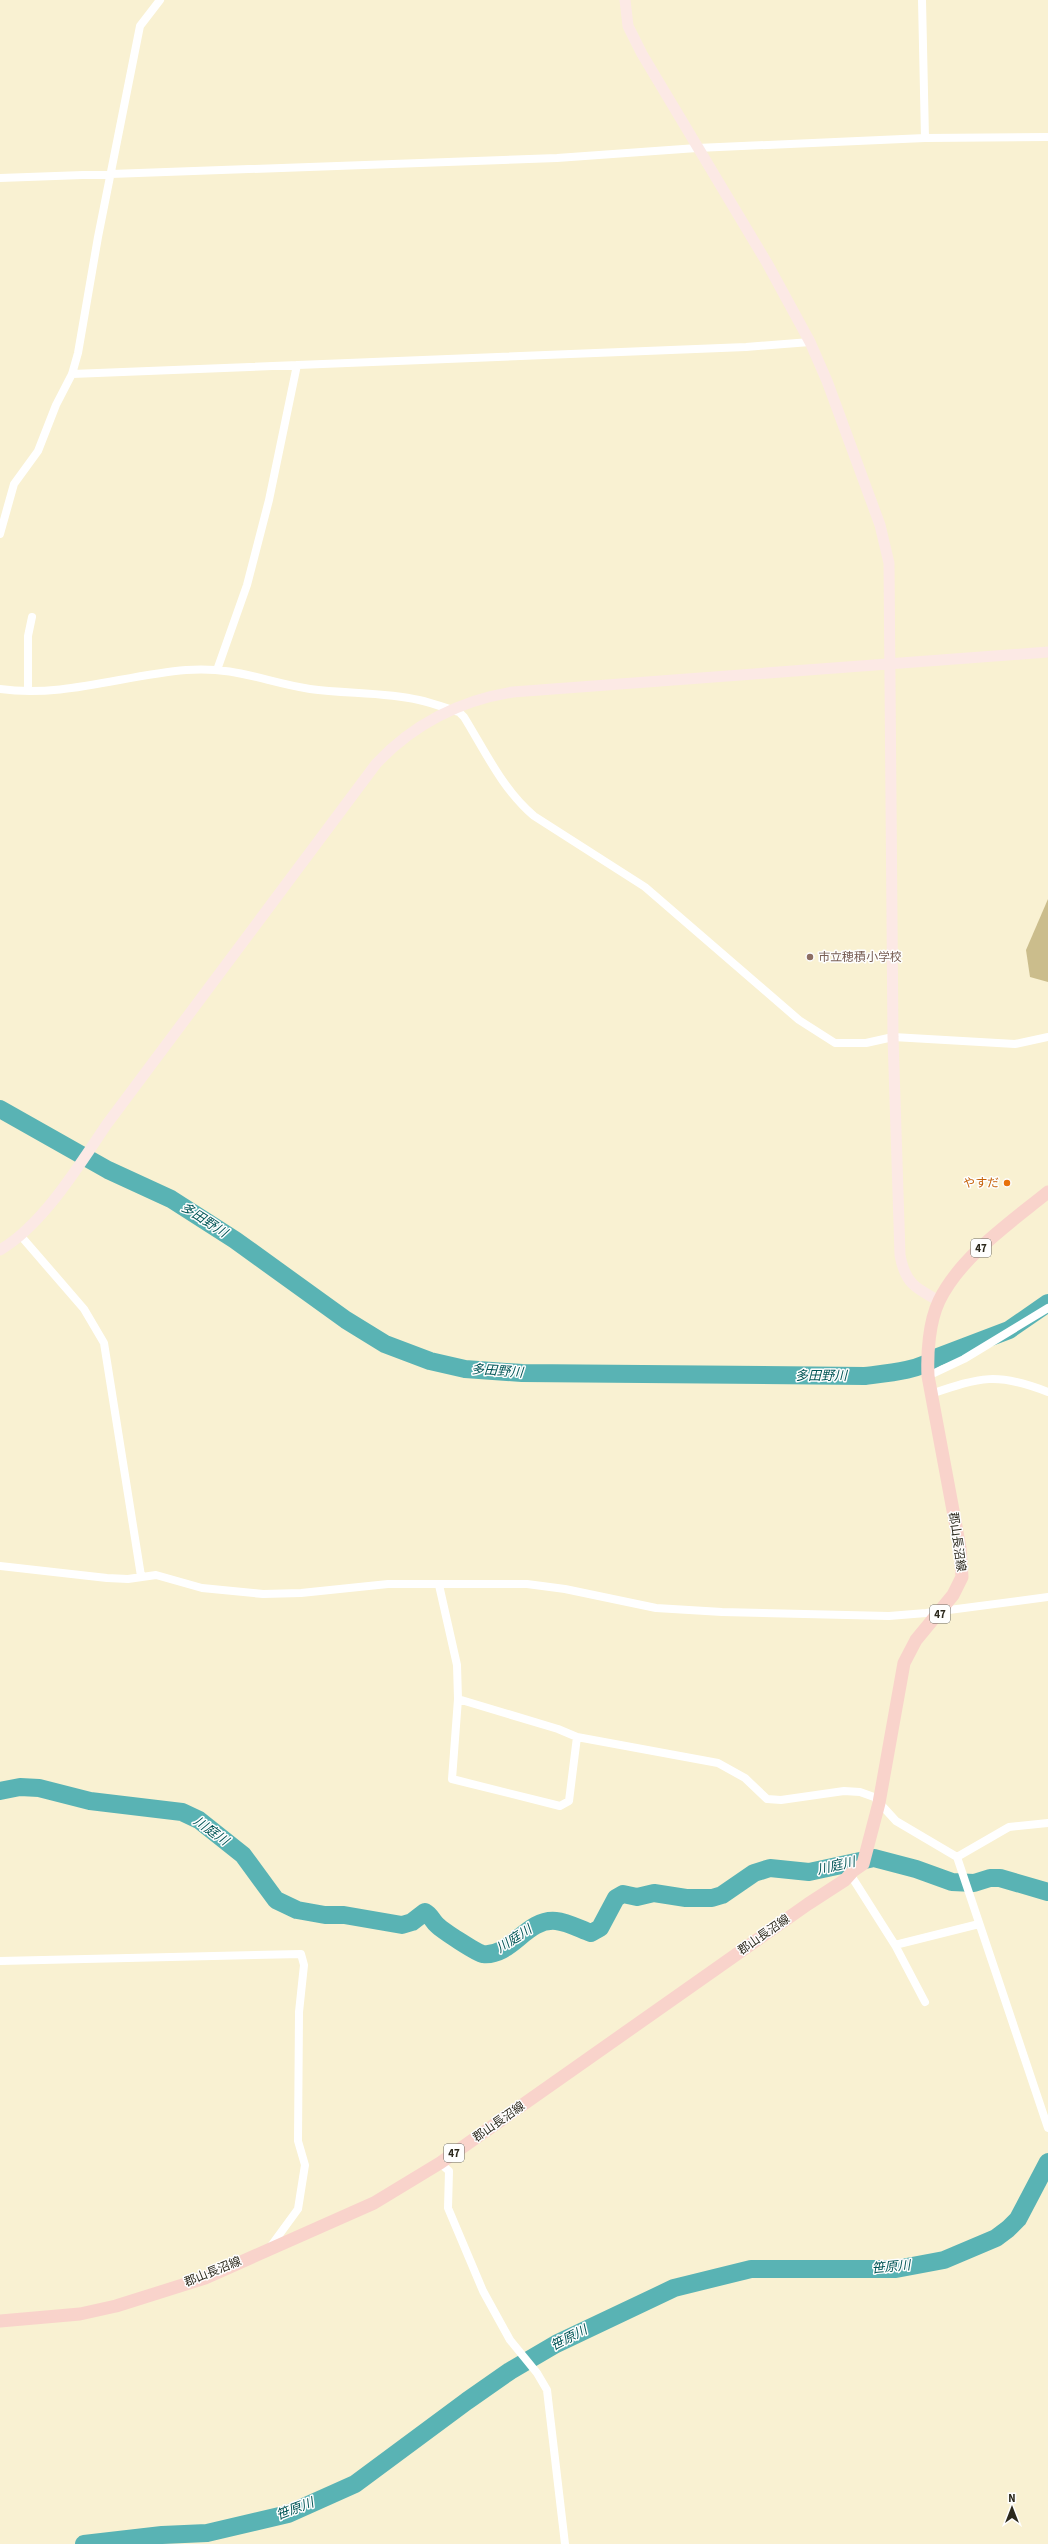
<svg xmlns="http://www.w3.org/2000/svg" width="1048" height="2544" font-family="'Source Sans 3','Noto Sans JP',sans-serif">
  <rect width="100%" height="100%" fill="#f9f1d2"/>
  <path fill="#cbbd8c" d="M1048 899V982L1030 977 1026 950Z"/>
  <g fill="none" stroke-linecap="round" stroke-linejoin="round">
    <path stroke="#59b3b4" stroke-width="18" d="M0 1109 108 1170 171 1199 235 1240 346 1320 385 1344 430 1361 465 1369 522 1373 865 1376C890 1373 918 1371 938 1357L1009 1330 1048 1303
      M0 1791 20 1787 39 1788 90 1801 182 1812 199 1820 243 1855 276 1900 297 1910 325 1915H344L402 1925 412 1922 425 1912C431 1915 432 1921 437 1925 443 1931 477 1953 483 1954 512 1957 526 1918 556 1921 567 1922 580 1929 591 1933L600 1928 616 1898 623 1894 637 1897 654 1893 686 1898H712L722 1895 754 1873 770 1868 809 1872 874 1858 916 1869 952 1882 974 1883 990 1878H1000L1048 1892
      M84 2544 162 2535 207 2533 288 2514 355 2484 467 2401 510 2371 556 2344 674 2288 751 2269H896L944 2260 996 2238 1008 2229 1018 2219 1048 2162"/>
    <path stroke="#fff" stroke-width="8" d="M922 0 925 138
      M0 178 557 158 697 148 925 138 1048 137
      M72 374 746 347 810 342
      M0 534 14 484 38 451 56 405 72 374 78 353 98 237 140 26 160 0
      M217 670 247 585 269 500 297 365
      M0 689C63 698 124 675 186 670 235 666 265 682 310 689 346 694 384 692 419 700 432 703 446 708 459 712L464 717C485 751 503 790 534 816L645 887 799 1020 835 1043H866L893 1037 1015 1044 1048 1037
      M28 691V636L32 617
      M20 1235 84 1309 104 1343 141 1576
      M928 1376 964 1359 1048 1308
      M931 1394C981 1377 997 1372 1048 1392
      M0 1566 107 1578 128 1579 156 1575 202 1588 263 1594 301 1593 388 1584H527L565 1589 656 1608 722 1612 889 1616 926 1613 1048 1597
      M439 1585 457 1665 458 1699 452 1779 560 1806 569 1801 577 1737
      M458 1699 558 1729 577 1737 718 1763 745 1778 767 1799 781 1800 844 1791 860 1792 874 1797 896 1821 957 1857 1048 2128
      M957 1857 1009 1827 1048 1823
      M850 1874 895 1945 925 2002
      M895 1945 979 1924
      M0 1961 301 1954 304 1965 299 2012 298 2141 305 2165 298 2209 271 2246
      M440 2163 449 2171 448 2208 483 2291 510 2340 537 2373 547 2390 565 2544"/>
    <path stroke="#fce9e5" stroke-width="11" d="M625 0 628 26 642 54 767 263 810 342 827 381 880 525 889 563 893 1037 900 1255C905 1283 915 1288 939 1301
      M0 1250C44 1224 79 1165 107 1124L376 764C412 725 460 700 513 692L1048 652"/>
    <path stroke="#f9d3cb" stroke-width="13" d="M0 2321 80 2314 116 2306 205 2278 374 2203 440 2163 808 1904 845 1880 853 1871 863 1864 879 1803 904 1663 916 1640 953 1595 962 1577 960 1548 928 1376C927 1353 929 1322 939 1301 960 1257 1011 1222 1048 1192"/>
  </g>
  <circle fill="#8d6e63" stroke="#fefefe" stroke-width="1.5" cx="810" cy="957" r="4"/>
  <circle fill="#e8710a" stroke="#fefefe" stroke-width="1.5" cx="1007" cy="1183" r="4"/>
  <g text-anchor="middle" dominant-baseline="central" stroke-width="3" stroke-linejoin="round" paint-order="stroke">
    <g fill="#fefefe" stroke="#6a6860" stroke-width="1">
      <rect x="971" y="1239" width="20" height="18" rx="3"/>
      <rect x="930" y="1605" width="20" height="18" rx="3"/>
      <rect x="444" y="2144" width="20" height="18" rx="3"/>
    </g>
    <g font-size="11" font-weight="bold" fill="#2b281c">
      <text x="981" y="1248">47</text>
      <text x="940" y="1614">47</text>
      <text x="454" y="2153">47</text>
    </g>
    <g font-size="12" fill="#785e54" stroke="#fefefe" text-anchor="start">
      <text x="818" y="957">市立穂積小学校</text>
    </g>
    <g font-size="12" fill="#c56008" stroke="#fefefe" text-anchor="end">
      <text x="999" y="1183">やすだ</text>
    </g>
    <g font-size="12" fill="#2b281c" stroke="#fefefe">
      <text transform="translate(957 1542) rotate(82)">郡山長沼線</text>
      <text transform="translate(764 1935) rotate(-35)">郡山長沼線</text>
      <text transform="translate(499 2122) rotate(-35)">郡山長沼線</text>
      <text transform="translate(213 2272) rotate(-22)">郡山長沼線</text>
    </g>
    <g font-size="13" font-style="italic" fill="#005556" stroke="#fefefe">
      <text transform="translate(204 1220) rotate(33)">多田野川</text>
      <text transform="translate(497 1371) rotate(4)">多田野川</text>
      <text x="821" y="1376">多田野川</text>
      <text transform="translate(211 1831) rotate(36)">川庭川</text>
      <text transform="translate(836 1866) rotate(-13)">川庭川</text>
      <text transform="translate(514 1939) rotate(-33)">川庭川</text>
      <text transform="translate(891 2267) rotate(-5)">笹原川</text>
      <text transform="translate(569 2338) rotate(-27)">笹原川</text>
      <text transform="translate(295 2509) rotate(-21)">笹原川</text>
    </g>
  </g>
  <g transform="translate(1012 2508)" stroke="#fefefe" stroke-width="3" paint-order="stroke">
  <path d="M0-3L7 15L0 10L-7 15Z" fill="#2b281c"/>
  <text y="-6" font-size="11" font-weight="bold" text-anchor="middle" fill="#2b281c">N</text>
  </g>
</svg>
